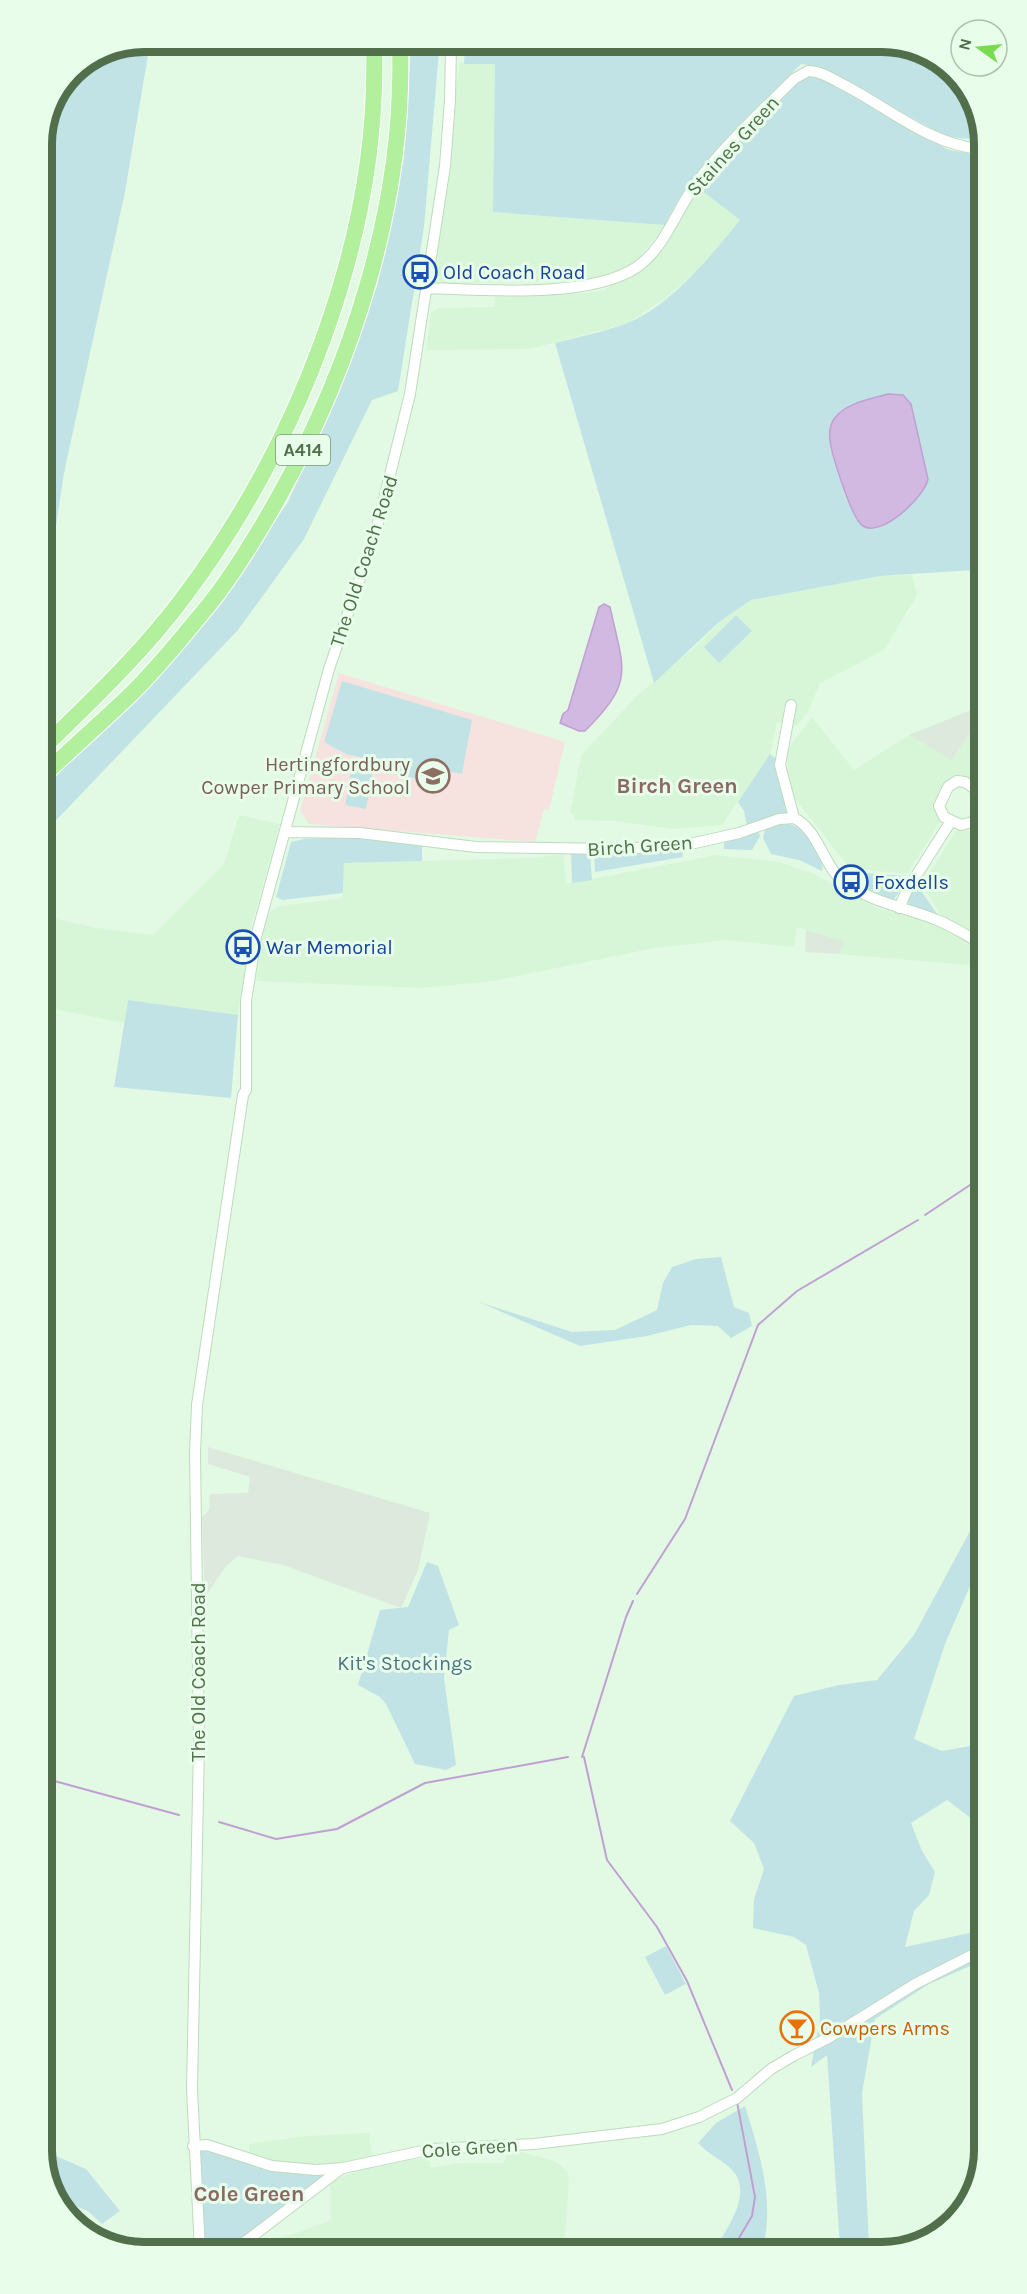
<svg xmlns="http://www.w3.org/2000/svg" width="1027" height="2294" font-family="Karla,sans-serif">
  <rect width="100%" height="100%" fill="#e2fae4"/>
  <path fill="#d7f6d8" d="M459 63 495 64 494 212 665 225 638 260 607 276 573 282 441 283 436 271Z
    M697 187 740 220 703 266 663 300 628 323 530 349 426 350 431 313 439 308 494 307 495 297 585 293 603 290 647 266 659 251Z
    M912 575 917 595 884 650 820 683 808 712 797 725 777 723 770 754 722 825 672 829 615 821 575 820 574 813H570L581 756 586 750 637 696 704 639 719 622 751 599 880 576Z
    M812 717 854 770 909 735 952 759 969 734 981 730V786L960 775 946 781 934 803 940 822 907 874 858 869 854 874 796 800 789 784 787 750Z
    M239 815 280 824 250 931 238 1015 128 1000 124 1023 44 1007V916L97 928 153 935 224 864Z
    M981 821 982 931 967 933 940 914 922 884 956 831 973 830Z
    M563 854 566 884 716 855 780 862 814 874 877 908 937 923 982 950V966L839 954 843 941 797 927 794 947 726 940 655 948 493 981 422 988 256 981 264 928 270 912 279 906 343 898 344 863 530 858Z
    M369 2133 372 2156 344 2163 289 2164 249 2154V2144L307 2136Z
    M517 2151 555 2161 567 2171 569 2181 564 2249 245 2251 255 2243 294 2234 331 2220 330 2184 344 2175 379 2165 430 2157V2168L459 2163H504L506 2156Z"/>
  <path fill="#dde9dd" d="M981 706V730L969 734 952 760 909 735Z
    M806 930 844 941 839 954 805 952Z
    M208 1447 430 1513 418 1570 401 1608 283 1565 238 1556 226 1566 205 1597 202 1517 209 1510 210 1494 248 1493 250 1477 208 1464Z"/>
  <path fill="#f6e2df" d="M339 673 565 742 549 810 544 809 535 842 309 824 300 811Z"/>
  <path fill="#c2e3e6" d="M889 42 945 63 979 111 980 140 950 137 940 133 815 66 801 64C752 114 695 161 665 225L493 212 495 64H464L465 46Z
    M411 47H439V51L424 227 398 391 372 400 304 539 238 630 44 833V787L204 624 288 502 350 360 377 286 404 158Z
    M149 49 125 192 64 473 54 539 50 634 44 638 42 138 72 72 106 50Z
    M805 76 820 77 949 150 980 155 981 621 974 570 880 576 751 600 719 622 654 683 555 343C578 337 603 332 625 324 670 307 711 256 740 220L697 187 750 126Z
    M736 615 752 631 719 663 704 647Z
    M342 681 472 720 462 774 442 770 431 775 429 787 418 786 414 778 400 775 385 763 346 754 324 742Z
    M770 754 776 759 788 812 747 826 744 811 738 802Z
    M352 766 373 769 366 809 345 805Z
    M781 823C802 822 826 851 822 871L799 860 771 854 763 838 765 829Z
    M758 830 760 836 752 850 724 849V840Z
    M356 836 422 846V861L344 863 343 893 282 900 276 897 291 842 304 839Z
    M682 849 683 857 595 872 594 853 642 854 645 851Z
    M571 853H590L592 880 572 883Z
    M864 873 905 876 909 879 893 900 851 881Z
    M915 882 938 915 910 906 907 900Z
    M128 1000 238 1015 231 1098 114 1087Z
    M721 1257 734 1307 749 1313 752 1326 731 1338 718 1326 691 1325 647 1336 580 1346 479 1302 572 1332 615 1330 657 1310 663 1283 672 1267 696 1259Z
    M983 1507V1556L945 1644 914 1739 942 1751 970 1746 984 1774V1828L947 1800 911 1823 922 1851 935 1872 929 1895 914 1911 905 1947 969 1933 984 1921V1960L929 1984 875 2019 862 2093 869 2247H840L827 2055 811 2067 820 2018 819 1993 806 1945 794 1937 753 1928 754 1899 764 1869 754 1843 730 1821 794 1696 839 1685 877 1680 914 1635Z
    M427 1562 438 1566 459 1625 449 1630 444 1678 456 1765 446 1770 415 1764 386 1704 380 1697 358 1685 380 1610 408 1607Z
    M666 1946 686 1984 665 1995 645 1957Z
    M745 2106C759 2151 775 2200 763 2247L715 2248C729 2226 756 2189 728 2166 718 2158 707 2153 698 2143L716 2123Z
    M200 2149 329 2172 227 2251H205Z
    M47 2152 86 2169 120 2211 102 2224 88 2211 60 2200 48 2183Z"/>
  <path fill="#d2b9e1" stroke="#c0a0d2" stroke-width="1.5" d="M888 394 903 395 911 404 928 479C925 496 882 538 863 526 852 520 832 455 830 441 829 433 830 425 834 419 845 403 871 399 888 394Z
    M604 604 610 607C624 671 635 681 585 731H579L560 723 563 714 568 710 599 607Z"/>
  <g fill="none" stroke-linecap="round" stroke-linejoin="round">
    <path stroke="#c0a0d2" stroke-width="2" d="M925 1215 982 1177
      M637 1594 685 1519 758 1325 797 1291 918 1220
      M582 1757 626 1617 633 1601
      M584 1757 607 1860 657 1927 687 1981 732 2090
      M47 1779 179 1815
      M219 1822 276 1839 337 1829 425 1783 568 1757
      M733 2248 752 2216 755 2197 737 2102"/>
    <g stroke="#bedabd" stroke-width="12">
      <path id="minor" d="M427 288C483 290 590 299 637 267 667 246 678 205 700 178 728 142 762 111 794 79L808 71C822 71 834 80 846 86 890 109 929 144 980 149
        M791 705 780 765 794 818
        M981 793 965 782 957 781 948 787 939 806 944 817 961 825 973 822 981 809
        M285 832 360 833 476 847 619 849 686 845 739 833 779 819 794 818C819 830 823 866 844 882 872 903 906 907 937 920 953 926 967 936 982 944
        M899 908 907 890 951 821
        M193 2146 207 2145 272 2166 316 2170 343 2168 432 2149 534 2144 662 2129 699 2117 737 2098 771 2069 793 2056 830 2037 915 1984 984 1949
        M200 2251 192 2089 199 1745 195 1453 197 1405 243 1095 246 1090V1001L256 937 329 669 376 531 410 394 445 166 450 100 451 46
        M233 2251 342 2168"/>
    </g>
    <g stroke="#fff" stroke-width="18">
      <path id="highway" d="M44 747C92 700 142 653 183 598 297 447 380 239 374 47
        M44 775C72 748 102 722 130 695 158 668 183 636 208 606 234 574 256 537 277 500 352 366 405 202 400 47"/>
    </g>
    <use href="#minor" stroke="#fff" stroke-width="10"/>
    <use href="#highway" stroke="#b2f09d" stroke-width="16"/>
  </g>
  <defs>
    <g id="bus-ring" transform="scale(1.725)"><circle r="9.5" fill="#e8fdea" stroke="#1a4fb4" stroke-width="1.5"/><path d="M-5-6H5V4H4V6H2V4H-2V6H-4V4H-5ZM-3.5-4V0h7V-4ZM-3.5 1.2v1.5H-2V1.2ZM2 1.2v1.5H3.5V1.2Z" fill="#1a4fb4"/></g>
    <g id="school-ring" transform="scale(1.725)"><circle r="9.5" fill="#e8fdea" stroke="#8d6e63" stroke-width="1.5"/><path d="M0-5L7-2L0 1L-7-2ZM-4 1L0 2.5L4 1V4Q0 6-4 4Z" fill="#8d6e63"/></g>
    <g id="bar-ring" transform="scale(1.725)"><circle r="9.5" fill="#e8fdea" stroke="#e8710a" stroke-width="1.5"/><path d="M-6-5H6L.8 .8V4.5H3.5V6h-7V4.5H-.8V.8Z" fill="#e8710a"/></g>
  </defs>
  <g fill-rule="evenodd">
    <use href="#bus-ring" x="420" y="272"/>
    <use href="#school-ring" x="433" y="776"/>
    <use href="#bus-ring" x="851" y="882"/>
    <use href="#bus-ring" x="243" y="947"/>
    <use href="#bar-ring" x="797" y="2028"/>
  </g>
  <g text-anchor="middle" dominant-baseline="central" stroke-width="6" stroke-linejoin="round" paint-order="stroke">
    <rect fill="#e8fdea" stroke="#7e9a7b" stroke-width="1.5" x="276" y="435" width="54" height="30" rx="4.5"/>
    <g font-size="18" font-weight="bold" fill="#516f4b">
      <text x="303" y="450">A414</text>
    </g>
    <g font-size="20" fill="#516f4b" stroke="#e8fdea">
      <text transform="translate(733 146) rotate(-48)">Staines Green</text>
      <text transform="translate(364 561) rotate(-72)">The Old Coach Road</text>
      <text transform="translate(640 846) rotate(-4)">Birch Green</text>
      <text transform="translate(198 1672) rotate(-90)">The Old Coach Road</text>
      <text transform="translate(470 2148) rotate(-4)">Cole Green</text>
    </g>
    <g font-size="20" fill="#164399" stroke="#e8fdea" text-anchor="start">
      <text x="443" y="272">Old Coach Road</text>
      <text x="874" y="882">Foxdells</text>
      <text x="266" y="947">War Memorial</text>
    </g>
    <g font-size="20" fill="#785e54" stroke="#e8fdea" text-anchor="end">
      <text x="410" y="764">Hertingfordbury<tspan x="410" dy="23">Cowper Primary School</tspan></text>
    </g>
    <g font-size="20" fill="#4a757f" stroke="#e8fdea">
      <text x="405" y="1663">Kit's Stockings</text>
    </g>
    <g font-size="20" fill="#c56008" stroke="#e8fdea" text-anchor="start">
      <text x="820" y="2028">Cowpers Arms</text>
    </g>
    <g font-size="22" font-weight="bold" fill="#8c6863" stroke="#e8fdea">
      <text x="677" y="786">Birch Green</text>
      <text x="249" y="2194">Cole Green</text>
    </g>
  </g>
  <path d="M0 0H1027V2294H0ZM144 52H882A92 92 0 0 1 974 144V2150A92 92 0 0 1 882 2242H144A92 92 0 0 1 52 2150V144A92 92 0 0 1 144 52Z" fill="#e8fdea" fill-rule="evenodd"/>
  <path fill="none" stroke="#516f4b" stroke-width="8" d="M144 52H882A92 92 0 0 1 974 144V2150A92 92 0 0 1 882 2242H144A92 92 0 0 1 52 2150V144A92 92 0 0 1 144 52Z"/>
  <g transform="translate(979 48) rotate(285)"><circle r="28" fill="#e8fdea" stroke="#acc4aa" stroke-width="1.5"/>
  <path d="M0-4.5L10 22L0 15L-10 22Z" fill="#79db50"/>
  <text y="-9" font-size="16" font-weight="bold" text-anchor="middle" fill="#516f4b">N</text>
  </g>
</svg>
